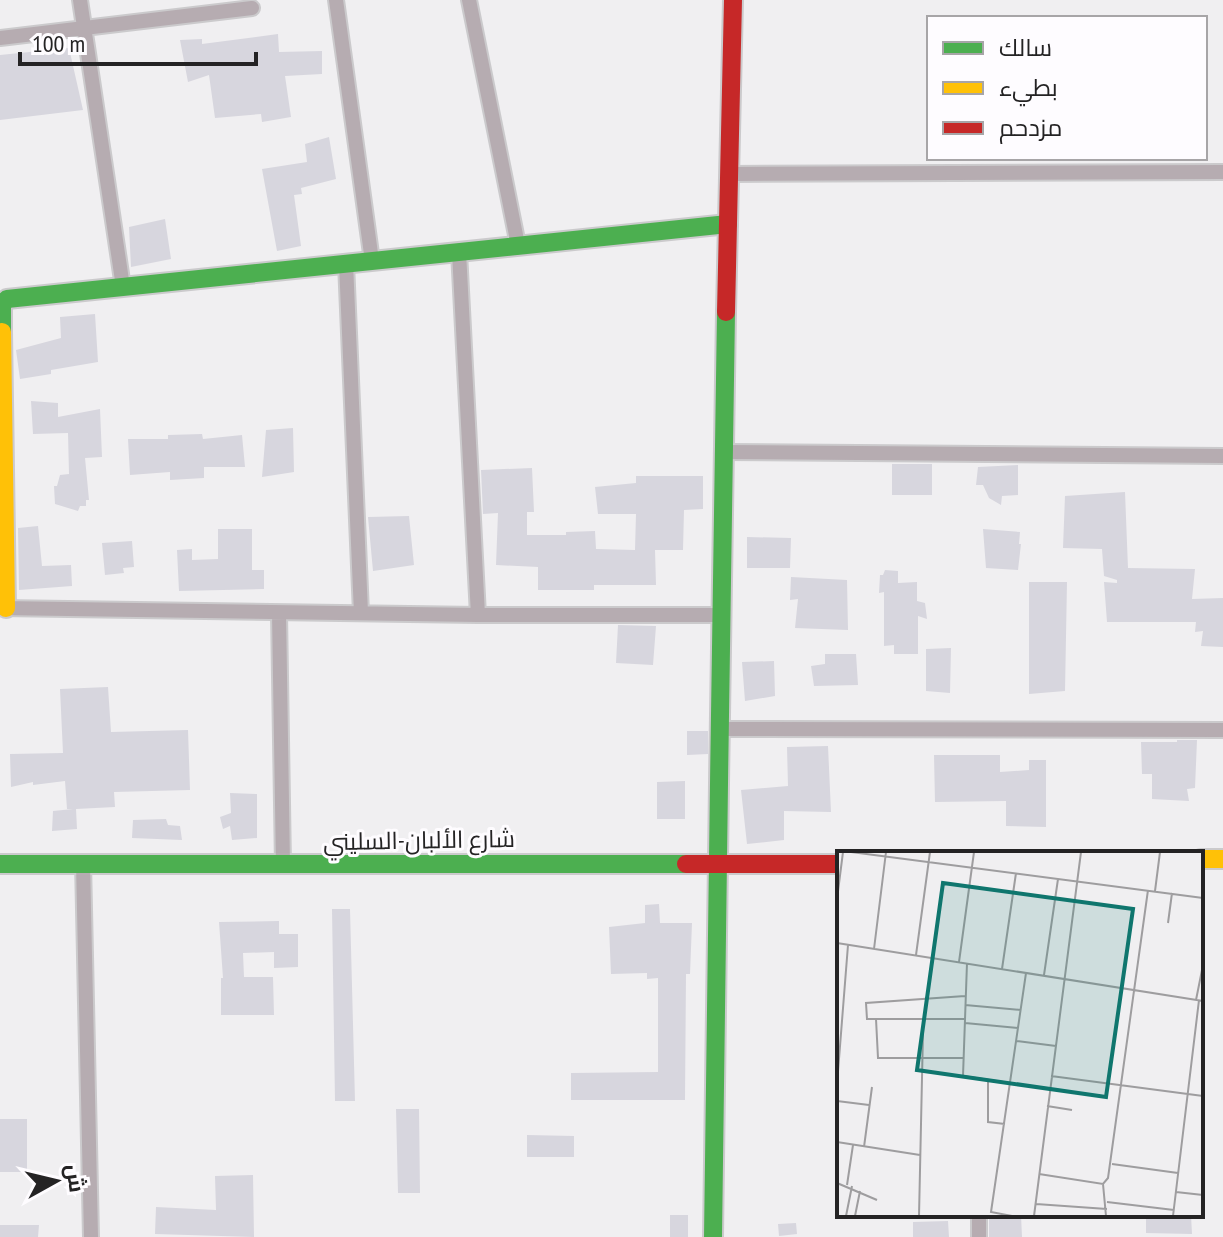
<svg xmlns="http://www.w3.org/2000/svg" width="1223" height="1237" font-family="'PT Sans Narrow',Cairo,sans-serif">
  <rect width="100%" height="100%" fill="#f0eff1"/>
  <path fill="#d7d6de" d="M278 34 279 52 322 51V74L285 76 291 117 262 122 261 114 215 118 209 75 188 82 180 40 202 39V44Z
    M69 48 83 110 0 120V55Z
    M329 137 336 179 301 188 302 194 294 195 301 246 277 251 262 169 307 162 305 144Z
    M165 219 171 259 131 267 129 227Z
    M95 314 98 362 51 370V374L20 379 16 350 61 338 60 317Z
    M31 401 58 403V417L100 409 102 457 85 458 89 500H86V506H80L78 511 55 504 54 486H57L60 475 69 474 68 433 33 434Z
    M293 428 294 472 262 477 266 430Z
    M202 434 203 439 242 435 245 467H204V478L170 480V472L130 475 128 439H168V435Z
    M892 464H932V495H892Z
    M1018 465V495L1002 496 1001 505 989 498 983 485H976L978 467Z
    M532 468 534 512H527V535H566V532L595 531 596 549 635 550 636 514H598L595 487 636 483V476H703V509L684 510 683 550H655L656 585H594V590H538V567L496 565 498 513 483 514 481 470Z
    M1125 492 1128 568 1195 569 1192 599 1223 598V647L1201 646 1203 631 1195 632 1196 622H1107L1104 582 1117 583V580L1104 576 1102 549 1063 548 1065 496Z
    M409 516 414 565 373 571 368 517Z
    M38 526 42 566 71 565 72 586 19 590 18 528Z
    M218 529H252V570H264V589L179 591 177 550 192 549V560L218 559Z
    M983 529 1020 532 1019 544H1021L1018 570 986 568Z
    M747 537 791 538 790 568H747Z
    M132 541 134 567 123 568 124 573 105 575 102 543Z
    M885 570 898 571V583L917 582V601L925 603 927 619 918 616V654H894V645L884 646V592L879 593 880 575H883Z
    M791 577 847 580 848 630 795 628 798 599 790 600Z
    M1029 582H1067L1065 691 1029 694Z
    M618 625 656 626 653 665 616 663Z
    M951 648 950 693 926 691V649Z
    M825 654H856L858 685 814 686 811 666 825 664Z
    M774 661 775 696 745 701 742 662Z
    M108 687 111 732 188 730 190 790 114 792 115 807 76 809 77 829 52 831 53 811 73 809H67L65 781 33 785V782L11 787 10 754 63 753 60 689Z
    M687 731H708V754L687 755Z
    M1177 740H1197L1195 788 1187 789 1189 801 1152 799V774H1142L1141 742H1177Z
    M828 746 831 812 784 811V840L747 844 741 790 788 786 787 747Z
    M934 755H1000V772L1029 770V760H1046V827L1006 826V801L935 802Z
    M685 781V819H657V782Z
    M230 793 257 794V838L232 840 230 826 223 829 220 817 231 813Z
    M166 819 168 825 180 826 182 840 132 838 133 820Z
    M659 904 660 923H692L690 974H686L685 1100H571V1073L658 1072V978L647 979V973L611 974 609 927 645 923V905Z
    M332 909H350L355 1101H335Z
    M279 921V934H298V967L274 968V952L243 953 244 977H273L274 1015H221V978H223L219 922Z
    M396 1109H419L420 1193H398Z
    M0 1119H27V1172H0Z
    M527 1135 574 1136V1157H527Z
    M253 1175 254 1237 155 1234 156 1207 216 1210 215 1176Z
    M670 1215H688V1237H670Z
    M989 1215H1021L1022 1237H989Z
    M1146 1215H1191L1192 1234 1146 1233Z
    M948 1221 949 1237H913V1222Z
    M796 1223 797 1234 779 1236 778 1224Z
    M0 1225H39L38 1237H0Z"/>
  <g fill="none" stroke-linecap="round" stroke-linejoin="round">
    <g stroke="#cbcacc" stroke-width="18">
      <path id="street" d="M80 0 123 287
        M336 0 372 261
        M469 0 518 245
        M0 38 252 8
        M731 174 1223 172
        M459 252 478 615
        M346 263 361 613
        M724 452 1223 456
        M0 608 478 615H720
        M279 613 283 866
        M721 729 1223 730
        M83 862 91 1237
        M979 1215V1237"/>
    </g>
    <g stroke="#cbcacc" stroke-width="22">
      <path id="fast" d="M2 332V305L7 299 728 224
        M0 864H686
        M713 1237C718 929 720 620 726 312"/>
    </g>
    <g stroke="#cbcacc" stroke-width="22">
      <path id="slow" d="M2 332 6 608
        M1201 859H1223"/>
    </g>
    <g stroke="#cbcacc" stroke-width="22">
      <path id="jam" d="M726 312 733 0
        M686 864H839"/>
    </g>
    <use href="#street" stroke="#b6acb1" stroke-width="14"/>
    <use href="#fast" stroke="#4caf50" stroke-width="18"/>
    <use href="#slow" stroke="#ffc107" stroke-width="18"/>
    <use href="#jam" stroke="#c62828" stroke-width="18"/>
  </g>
  <g text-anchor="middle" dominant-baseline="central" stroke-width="6" stroke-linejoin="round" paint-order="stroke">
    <g font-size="24" fill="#242324" stroke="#fefcff">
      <text transform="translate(419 840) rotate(-1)">شارع الألبان-السليني</text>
    </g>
  </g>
  <g transform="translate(837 851)">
    <rect width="366" height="366" fill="#f0eff1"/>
    <path fill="none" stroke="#9e9d9f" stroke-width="2" d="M14 1 366 47M318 40 323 1M0 48 6 1M331 72 335 42M0 92 366 150M37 98 49 1M79 104 93 1M122 111 137 1M130 112 126 225 173 232M165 118 179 22M207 124 221 28M359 149 366 114M128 154 184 159M39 168 41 207H126M128 168H30L29 152 128 145M128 172 181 177M180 190 219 195M214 225 366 245M151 229V271L168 273M0 233 11 94M0 250 32 254M210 255 235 259M0 291 83 304M27 296 35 236M275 313 341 322M202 323 266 333 271 327 311 39M0 332 40 349M266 333 269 365M10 334 16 294M339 341 366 344M270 351 337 359M199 353 270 358M9 365 15 335M18 365 23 340M82 365 86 181M175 365 154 361 189 122M197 365 244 1M336 365 362 149"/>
    <path fill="#0f766e" fill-opacity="0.15" stroke="#0f766e" stroke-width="4" d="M106 32 296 58 269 246 80 219Z"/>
    <rect width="366" height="366" fill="none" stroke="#242324" stroke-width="4"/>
  </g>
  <rect x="927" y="16" width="280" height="144" fill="#fefcff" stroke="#a7a5a7" stroke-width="2"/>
  <rect x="943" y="42" width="40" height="12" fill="#4caf50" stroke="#a7a5a7" stroke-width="2"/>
  <text x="999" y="56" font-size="24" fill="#242324">سالك</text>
  <rect x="943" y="82" width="40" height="12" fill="#ffc107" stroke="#a7a5a7" stroke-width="2"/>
  <text x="999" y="96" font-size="24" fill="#242324">بطيء</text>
  <rect x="943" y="122" width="40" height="12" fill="#c62828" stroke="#a7a5a7" stroke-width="2"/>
  <text x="999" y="136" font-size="24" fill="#242324">مزدحم</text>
  <g transform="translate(56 1181) rotate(82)" stroke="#fefcff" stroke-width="6" paint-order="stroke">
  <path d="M0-6L14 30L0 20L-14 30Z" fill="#242324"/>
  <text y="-12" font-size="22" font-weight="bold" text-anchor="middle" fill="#242324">ش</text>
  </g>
  <path d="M20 52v12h236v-12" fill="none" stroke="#242324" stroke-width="4"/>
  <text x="32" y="52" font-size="24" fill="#242324" stroke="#fefcff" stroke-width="6" paint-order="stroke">100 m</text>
</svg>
